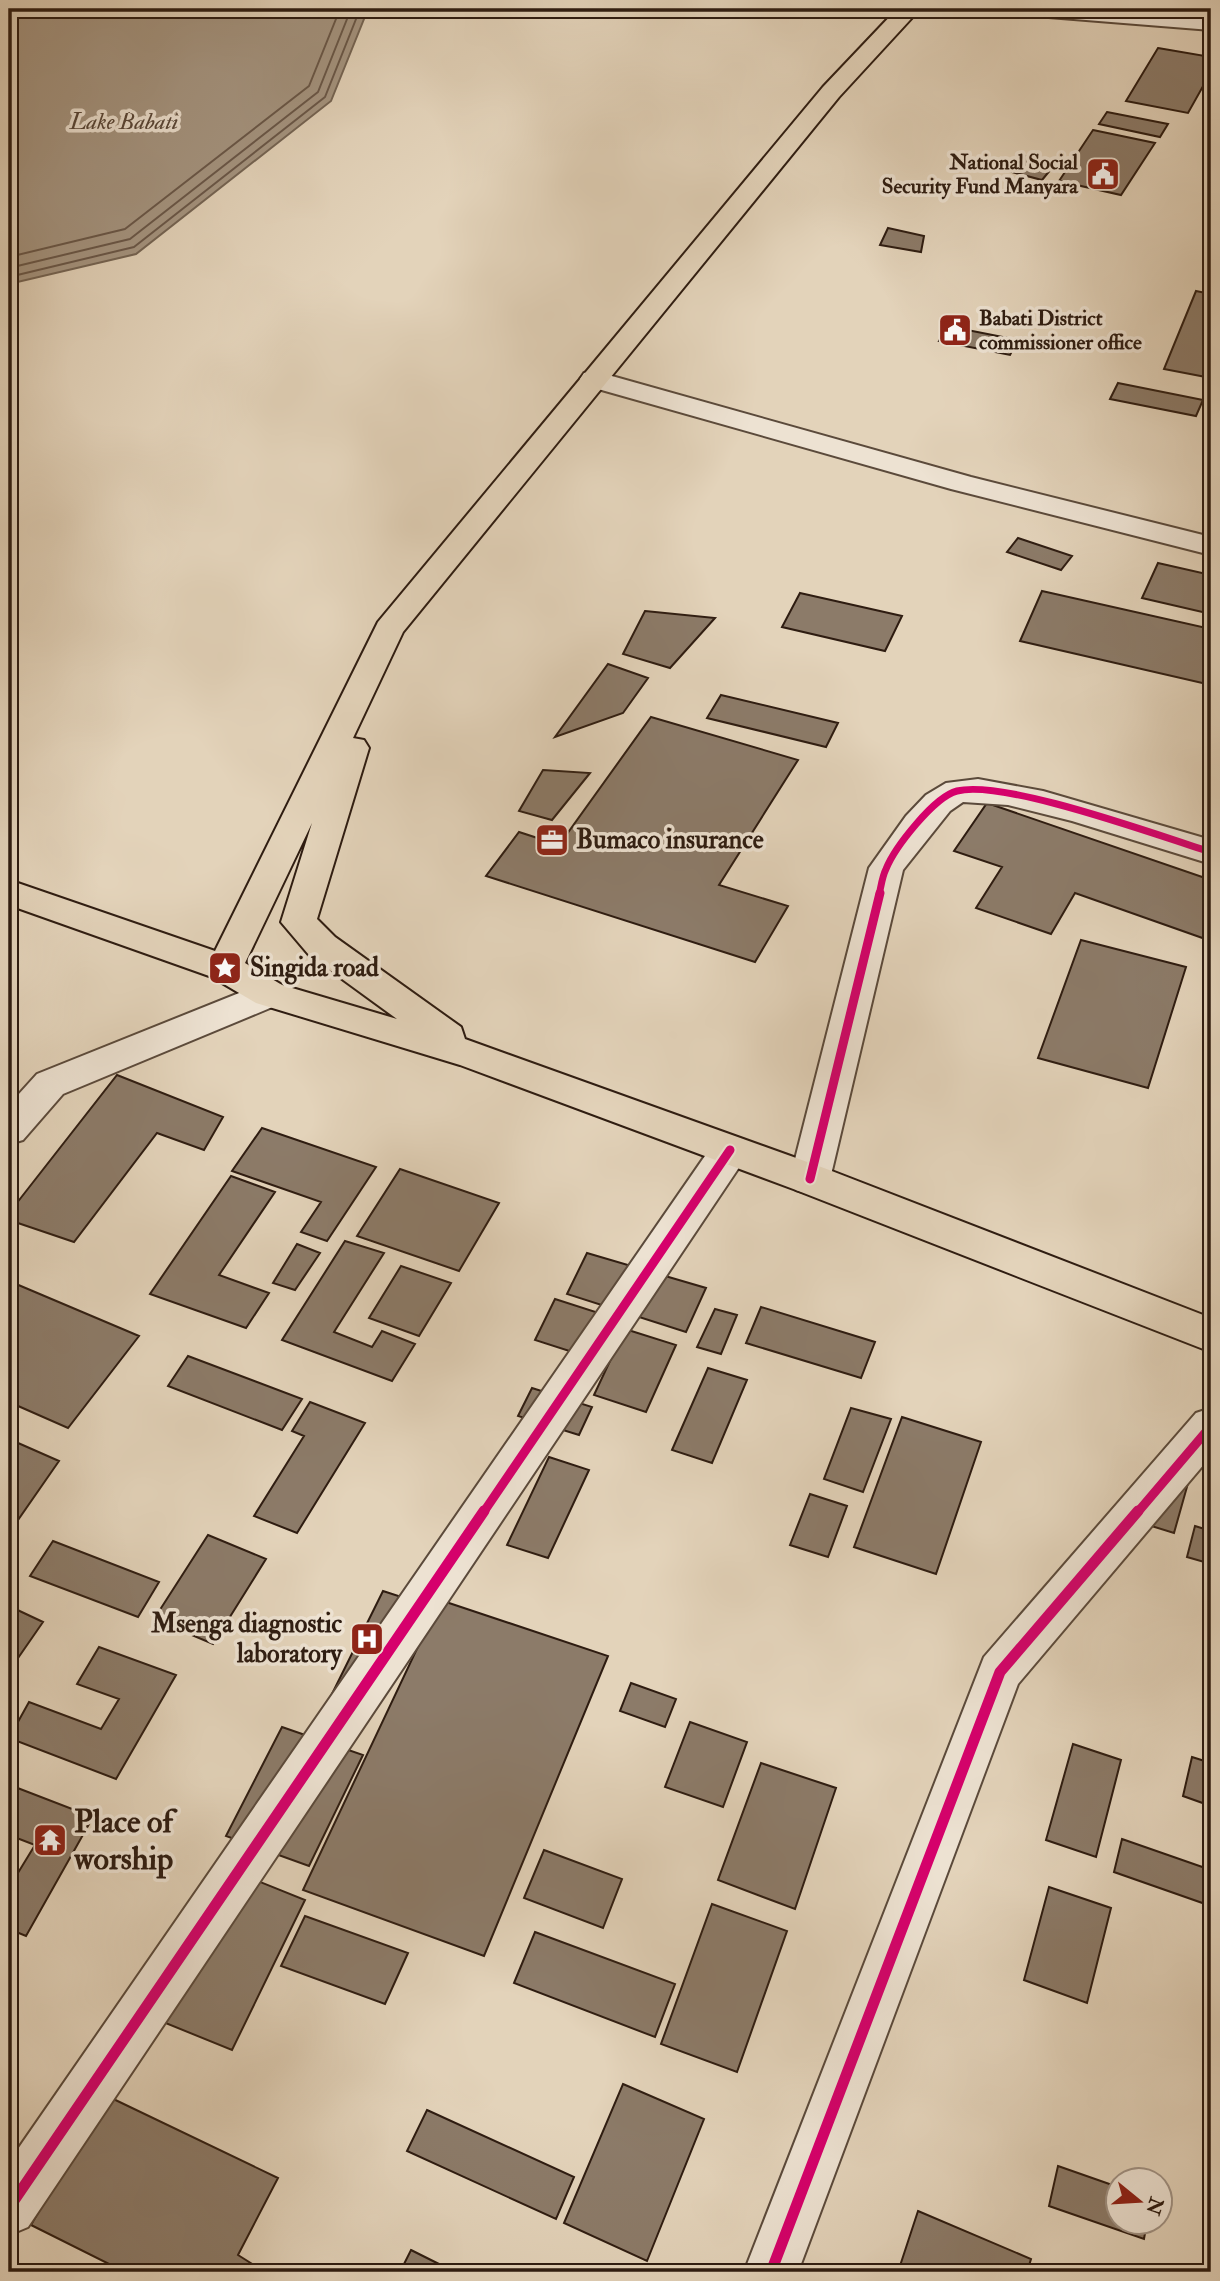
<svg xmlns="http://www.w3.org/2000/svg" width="1220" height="2281" font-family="'IM FELL Double Pica',serif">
  <rect width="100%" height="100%" fill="#e3d3ba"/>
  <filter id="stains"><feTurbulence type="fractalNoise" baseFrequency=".00286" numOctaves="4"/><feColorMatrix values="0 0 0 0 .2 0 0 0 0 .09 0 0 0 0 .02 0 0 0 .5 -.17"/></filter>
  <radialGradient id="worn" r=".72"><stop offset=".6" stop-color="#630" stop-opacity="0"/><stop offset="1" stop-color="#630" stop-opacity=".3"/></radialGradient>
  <path fill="#a59581" stroke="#756554" stroke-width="2" d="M9 9H368L331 101 136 254 9 284Z"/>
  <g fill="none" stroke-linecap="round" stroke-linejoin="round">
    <path stroke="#6a5849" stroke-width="2" d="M9 257 125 229 309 86 340 9
      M9 268 130 239 318 92 351 9
      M9 277 134 247 325 97 360 9"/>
  </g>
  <path fill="#8c7b69" stroke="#2e1c11" stroke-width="2" d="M1158 48 1211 57V72L1188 113 1126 101Z
    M1107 112 1168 124 1160 137 1099 124Z
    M1093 130 1155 143 1121 195 1059 181Z
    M1022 155 1056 163 1042 180 1008 171Z
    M888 228 924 236 921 252 880 245Z
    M1196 291 1211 294V378L1164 369Z
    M947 326 1018 340 1010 355 939 341Z
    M1118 383 1203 400 1196 416 1110 399Z
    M1018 538 1072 556 1061 570 1007 552Z
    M1158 563 1211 575V614L1142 598Z
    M1042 591 1211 629V685L1020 641Z
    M800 593 902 616 885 651 782 627Z
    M645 611 715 618 670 668 623 654Z
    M608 664 648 678 623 713 555 737Z
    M721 695 838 723 826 747 707 718Z
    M651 717 798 760 719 885 788 906 755 962 486 876 519 832 559 845Z
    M543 770 590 773 552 820 519 811Z
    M987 803 1211 880V941L1075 893 1051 934 976 908 1002 867 954 851Z
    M1081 940 1186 967 1148 1088 1038 1058Z
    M117 1075 223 1117 204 1150 157 1133 74 1242 9 1220V1213Z
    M262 1128 376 1167 327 1241 301 1232 321 1202 232 1171Z
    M400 1169 499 1203 459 1271 357 1236Z
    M231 1176 275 1192 219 1275 269 1293 246 1328 150 1294Z
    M345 1241 384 1253 334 1332 372 1347 382 1331 415 1344 392 1381 282 1340Z
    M297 1244 320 1253 295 1290 273 1283Z
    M587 1253 706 1288 686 1332 567 1294Z
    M401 1266 451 1283 419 1336 369 1318Z
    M9 1281 139 1336 68 1428 9 1402Z
    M555 1299 605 1315 585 1356 535 1340Z
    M761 1307 875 1342 861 1378 746 1343Z
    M715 1309 737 1315 721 1354 697 1347Z
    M625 1329 676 1345 646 1412 594 1395Z
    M188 1356 302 1399 282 1430 168 1386Z
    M708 1368 747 1380 712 1463 672 1450Z
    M532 1388 592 1407 579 1435 518 1416Z
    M310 1402 365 1423 297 1533 254 1516 304 1436 292 1431Z
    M851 1408 891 1419 863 1492 824 1479Z
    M902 1417 981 1442 936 1574 854 1547Z
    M9 1439 59 1461 9 1533Z
    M549 1457 589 1470 548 1558 507 1545Z
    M1192 1469 1174 1533 1145 1524Z
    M810 1494 847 1506 828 1557 790 1545Z
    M1195 1526 1211 1531V1564L1187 1557Z
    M208 1535 266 1559 213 1644 154 1619Z
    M53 1541 159 1582 138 1617 30 1576Z
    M383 1591 417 1602 364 1710 330 1698Z
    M440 1600 608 1656 484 1956 303 1890Z
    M9 1606 43 1622 9 1671Z
    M99 1647 176 1675 116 1779 9 1738 29 1702 101 1729 119 1699 77 1684Z
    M631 1683 676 1699 665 1727 620 1711Z
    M690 1722 747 1742 723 1807 665 1787Z
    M282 1727 363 1755 309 1866 226 1836Z
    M1073 1744 1121 1760 1096 1857 1046 1840Z
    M1192 1757 1211 1763V1806L1183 1796Z
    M761 1763 836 1788 795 1909 718 1880Z
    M15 1787 93 1817 26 1936 9 1929V1879L13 1881 35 1845 9 1835V1798Z
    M1122 1839 1211 1870V1906L1114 1872Z
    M544 1850 622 1879 603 1928 524 1898Z
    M218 1865 305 1900 232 2050 141 2013Z
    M1049 1887 1111 1908 1087 2003 1024 1980Z
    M712 1904 787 1931 737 2072 661 2044Z
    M305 1916 408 1953 385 2004 281 1966Z
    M535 1932 675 1984 655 2037 514 1983Z
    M623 2084 704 2119 647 2261 564 2223Z
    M105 2095 278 2178 238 2255 265 2272H125L31 2225Z
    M427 2110 574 2177 556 2219 407 2151Z
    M1058 2166 1118 2187V2222H1147L1144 2239 1049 2206Z
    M918 2211 1031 2259 1027 2272H898Z
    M411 2250 455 2272H400Z"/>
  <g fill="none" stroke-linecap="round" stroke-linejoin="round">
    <g stroke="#5b4a3b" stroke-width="4">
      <path id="street" d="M1025 9H1118L1211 16V30L1036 16 1028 14Z
        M594 371 971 477 1211 537V555L951 489 584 385 580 379 584 373Z
        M978 779 1043 791 1211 840V864L1072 821 1008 805 963 802 950 811 903 870 830 1179 824 1190 810 1194 796 1190 790 1179 869 868 906 816 926 795 946 783Z
        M269 981 282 985 287 994 282 1003 63 1094 23 1140 9 1144V1105L37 1074Z
        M730 1135 744 1140 749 1150 744 1160 28 2227 9 2235V2162L716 1140Z
        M1211 1408V1456L1018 1684 798 2272H744L984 1657 1196 1413Z"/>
    </g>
    <g stroke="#2e1c11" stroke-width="4">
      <path id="highway" d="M897 9H920L839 97 403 632 353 738 364 740 369 748 317 919 335 937 461 1027 465 1039 824 1168 1211 1318V1352L796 1190 460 1065 256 1003 212 977 9 905V880L215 951 378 622 823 87ZM312 823 281 922 309 955 397 1019 282 985 245 963Z"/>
    </g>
    <use href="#street" fill="#ede2d2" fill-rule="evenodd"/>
    <use href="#highway" fill="#e3d3ba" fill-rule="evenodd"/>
    <g stroke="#ede2d2" stroke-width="10">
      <path id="cycleway-far2" d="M879 895C881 887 882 877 886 869 895 847 934 797 957 791 1004 779 1159 836 1211 852"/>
    </g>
    <g stroke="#ede2d2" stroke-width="13">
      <path id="cycleway-far1" d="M810 1179 880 893
        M483 1513 730 1150
        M1137 1513 1211 1426"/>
    </g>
    <g stroke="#ede2d2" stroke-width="16">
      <path id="cycleway" d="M9 2208 484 1511
        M771 2272 1000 1672 1138 1511"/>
    </g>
    <use href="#cycleway-far2" stroke="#d6006c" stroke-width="7"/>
    <use href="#cycleway-far1" stroke="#d6006c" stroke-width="9"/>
    <use href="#cycleway" stroke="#d6006c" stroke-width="11"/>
  </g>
  <defs>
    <g id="civic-square" transform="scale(1.75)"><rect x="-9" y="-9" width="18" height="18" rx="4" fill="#8f2418" stroke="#ede2d2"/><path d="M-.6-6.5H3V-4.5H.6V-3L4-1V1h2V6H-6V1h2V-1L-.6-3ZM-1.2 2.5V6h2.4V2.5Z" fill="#fff"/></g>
    <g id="office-square" transform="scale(1.75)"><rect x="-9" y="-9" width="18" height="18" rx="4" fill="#8f2418" stroke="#ede2d2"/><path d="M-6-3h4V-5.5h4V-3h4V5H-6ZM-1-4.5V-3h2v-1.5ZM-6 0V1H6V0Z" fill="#fff"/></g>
    <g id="sight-square" transform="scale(1.75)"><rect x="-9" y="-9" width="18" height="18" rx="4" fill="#8f2418" stroke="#ede2d2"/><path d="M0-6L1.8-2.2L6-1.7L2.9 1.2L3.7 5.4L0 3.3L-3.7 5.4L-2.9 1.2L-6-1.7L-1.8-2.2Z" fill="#fff"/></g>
    <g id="hospital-square" transform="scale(1.75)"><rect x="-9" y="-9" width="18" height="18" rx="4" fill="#8f2418" stroke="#ede2d2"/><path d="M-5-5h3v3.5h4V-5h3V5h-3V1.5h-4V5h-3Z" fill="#fff"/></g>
    <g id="temple-square" transform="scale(1.75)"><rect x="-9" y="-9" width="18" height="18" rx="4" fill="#8f2418" stroke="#ede2d2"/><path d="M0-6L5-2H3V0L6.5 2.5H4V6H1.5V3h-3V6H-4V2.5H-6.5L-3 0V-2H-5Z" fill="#fff"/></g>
  </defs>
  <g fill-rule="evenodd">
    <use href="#civic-square" x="1103" y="174"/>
    <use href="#civic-square" x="955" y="330"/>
    <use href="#office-square" x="552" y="840"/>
    <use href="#sight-square" x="225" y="968"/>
    <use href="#hospital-square" x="367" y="1639"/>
    <use href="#temple-square" x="50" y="1840"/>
  </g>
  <g text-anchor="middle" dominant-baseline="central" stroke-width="7" stroke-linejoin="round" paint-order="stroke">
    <g font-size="21" font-weight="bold" fill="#2e1c11" stroke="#ede2d2" text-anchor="end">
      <text x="1078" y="162">National Social<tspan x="1078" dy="24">Security Fund Manyara</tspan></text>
      <text x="979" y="318" text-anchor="start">Babati District<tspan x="979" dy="24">commissioner office</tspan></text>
    </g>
    <g font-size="23" font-style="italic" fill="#584638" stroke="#ede2d2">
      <text x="124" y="121">Lake Babati</text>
    </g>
    <g font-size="26" font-weight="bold" fill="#2e1c11" stroke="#ede2d2" text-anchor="start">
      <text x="576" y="840">Bumaco insurance</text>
      <text x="250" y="968">Singida road</text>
      <text x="342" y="1624" text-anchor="end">Msenga diagnostic<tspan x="342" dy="30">laboratory</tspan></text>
    </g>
    <g font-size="32" font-weight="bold" fill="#2e1c11" stroke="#ede2d2" text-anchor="start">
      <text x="74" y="1822">Place of<tspan x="74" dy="37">worship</tspan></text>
    </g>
  </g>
  <rect width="1220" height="2281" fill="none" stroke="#e3d3ba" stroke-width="35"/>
  <rect x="10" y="10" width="1199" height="2260" fill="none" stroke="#2e1c11" stroke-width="3.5"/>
  <rect x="18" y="18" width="1185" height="2246" fill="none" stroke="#2e1c11" stroke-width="2"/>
  <g transform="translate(1139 2201) rotate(108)"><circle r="33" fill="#ede2d2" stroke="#a19385" stroke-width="2"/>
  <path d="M0-5L12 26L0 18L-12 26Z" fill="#8f2418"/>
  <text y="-10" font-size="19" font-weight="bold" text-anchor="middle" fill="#2e1c11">N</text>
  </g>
  <rect width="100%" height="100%" filter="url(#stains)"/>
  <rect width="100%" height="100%" fill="url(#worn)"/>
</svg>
